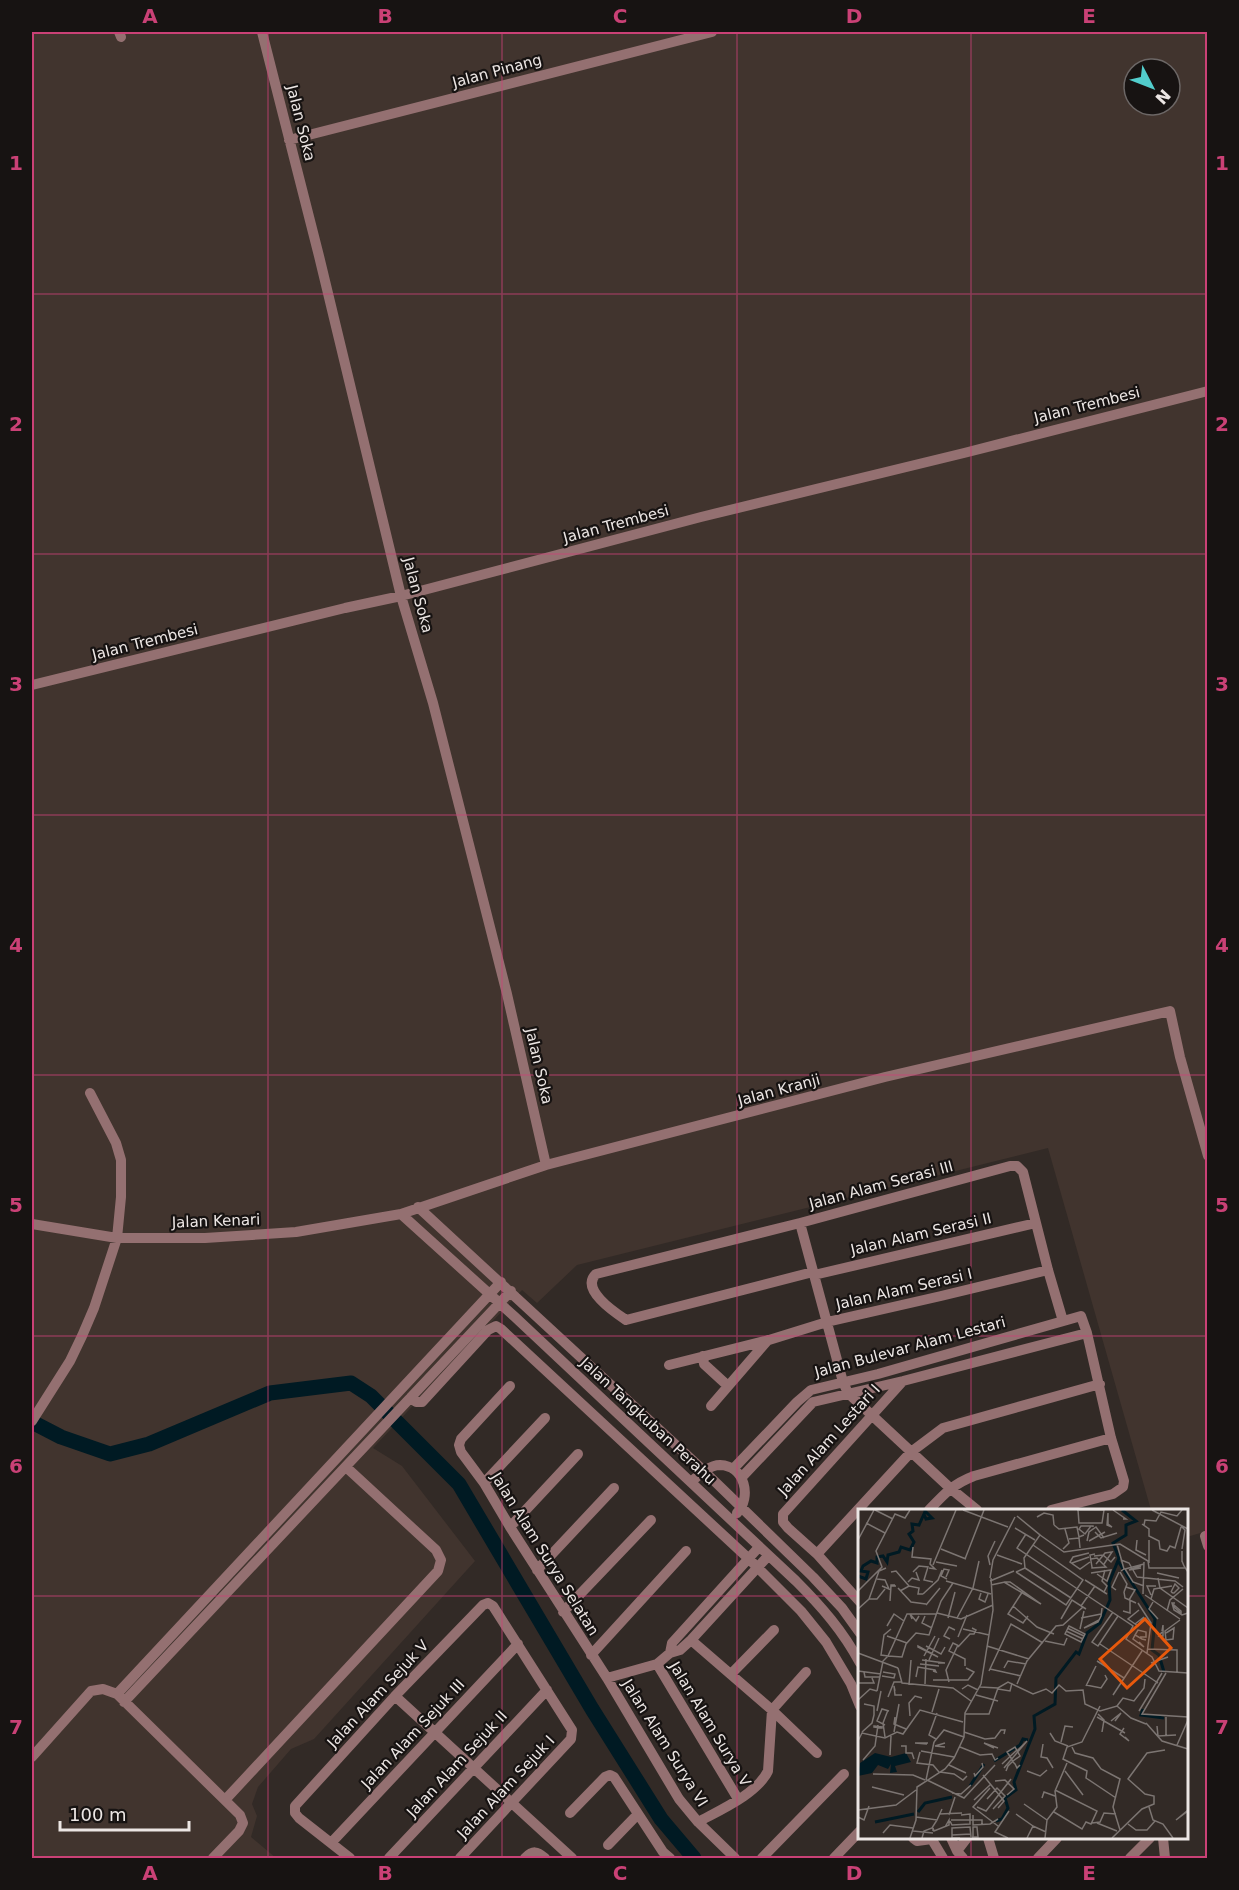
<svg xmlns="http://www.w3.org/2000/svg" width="1239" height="1890" font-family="'DejaVu Sans',sans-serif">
  <rect width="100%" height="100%" fill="#322a26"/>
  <path fill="#41342e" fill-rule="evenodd" d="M32 32H1207V1531L1187 1537 1186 1510H1151L1048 1148 577 1265 537 1303 522 1290 373 1448 402 1466 475 1561 314 1739 291 1749 258 1787 252 1804 257 1816 251 1837 276 1858H32ZM1134 69H1170V105H1134Z"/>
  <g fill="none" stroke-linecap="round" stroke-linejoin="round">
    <path stroke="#001a23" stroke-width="15" d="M32 1422 61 1437 110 1454 149 1444 270 1393 351 1383 371 1396 459 1484 592 1709 661 1819 694 1858"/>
    <path stroke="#947071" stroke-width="10" d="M119 32 121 37
      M262 32 319 256 401 596 433 703 507 994 546 1165
      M289 140 712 32
      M32 685 345 608 401 596 701 517 964 453 1208 391
      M418 1207 704 1471 813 1577 842 1608 860 1633
      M401 1214 515 1317 796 1581C821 1606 843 1631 860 1663
      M800 1223 843 1382 848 1393 950 1488 977 1510
      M32 1224 117 1238H205L296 1232 401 1214 546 1165 885 1077 1170 1011 1180 1057 1208 1156
      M813 1272 626 1320C614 1312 580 1289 596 1274L800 1223 1010 1166H1017L1023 1172 1048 1270 1063 1321
      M814 1275 1036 1223
      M703 1356 704 1364 728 1386
      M669 1365 769 1340 827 1322 941 1296 1048 1270
      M510 1386 461 1439 459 1445 461 1452 484 1483 510 1527 607 1678 679 1799 698 1822 735 1858
      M411 1397 416 1402H422L488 1330 496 1326 501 1329 749 1559 801 1611 826 1642 851 1684 860 1706
      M711 1406 768 1340
      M32 1421 70 1361 82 1336 94 1308 117 1238 121 1197V1160L116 1143 90 1093
      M733 1469 797 1402 811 1390 878 1374 1081 1316 1087 1333 1111 1438 1124 1481 1123 1487 1113 1494 1051 1510
      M742 1477 813 1402 903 1381 1087 1333
      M691 1482C699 1475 709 1465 720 1465 745 1466 752 1497 737 1513
      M484 1483 545 1418
      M929 1510C944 1494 953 1484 974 1476L1111 1438
      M510 1527 578 1454
      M1205 1536 1208 1546
      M817 1554 911 1452 943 1428 1100 1384
      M537 1570 614 1488
      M860 1602 817 1554 788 1528 783 1522V1514L903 1381
      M563 1612 651 1520
      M691 1640 772 1710 817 1753
      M670 1653 672 1643 759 1547
      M591 1655 686 1551
      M657 1664 738 1799
      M731 1674 774 1630
      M607 1678 657 1664 670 1653 680 1650 691 1640 768 1556
      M117 1694 501 1282
      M395 1696 572 1858
      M124 1702 511 1291
      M32 1757 91 1691 103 1689 117 1694 240 1815 243 1823 239 1831 213 1858
      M225 1800 438 1571 441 1560 436 1550 346 1467
      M570 1813 605 1777 610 1775 614 1777 663 1852 670 1858
      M698 1822C720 1810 757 1794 768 1771L772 1710 806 1672
      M913 1838 917 1841 932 1839
      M931 1838 943 1858
      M951 1838 957 1851 963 1858
      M988 1838 994 1858
      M1163 1838 1165 1858
      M331 1843 518 1644
      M608 1845 638 1814
      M957 1851 967 1838
      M350 1858 299 1818 295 1813V1806L395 1696 483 1605 488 1603 493 1606 572 1730 571 1739 460 1858
      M389 1858 547 1690
      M525 1858C533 1850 537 1851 545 1858
      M762 1858 844 1774
      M834 1858 860 1831
      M1038 1858 1057 1838
      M1130 1858 1150 1838"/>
  </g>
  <path fill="none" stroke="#ca4176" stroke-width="1.5" stroke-opacity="0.55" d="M268 32V1858M502 32V1858M737 32V1858M971 32V1510M32 294H1208M32 554H1208M32 815H1208M32 1075H1208M32 1336H1208M32 1596H860M1186 1596H1208M971 1838V1858"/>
  <g text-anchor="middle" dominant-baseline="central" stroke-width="4.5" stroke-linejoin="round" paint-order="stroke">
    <g font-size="15" fill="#ece6e4" stroke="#171312">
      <text transform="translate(497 71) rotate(-15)">Jalan Pinang</text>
      <text transform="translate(301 123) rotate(76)">Jalan Soka</text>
      <text transform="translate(1087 405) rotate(-14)">Jalan Trembesi</text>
      <text transform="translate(616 524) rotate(-15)">Jalan Trembesi</text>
      <text transform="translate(418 595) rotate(75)">Jalan Soka</text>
      <text transform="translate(145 642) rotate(-14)">Jalan Trembesi</text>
      <text transform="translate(539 1066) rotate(77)">Jalan Soka</text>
      <text transform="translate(779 1090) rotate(-15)">Jalan Kranji</text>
      <text transform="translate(881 1185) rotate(-15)">Jalan Alam Serasi III</text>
      <text transform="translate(216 1221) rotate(-2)">Jalan Kenari</text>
      <text transform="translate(921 1234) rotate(-13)">Jalan Alam Serasi II</text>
      <text transform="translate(904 1289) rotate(-13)">Jalan Alam Serasi I</text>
      <text transform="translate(910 1347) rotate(-15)">Jalan Bulevar Alam Lestari</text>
      <text transform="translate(648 1421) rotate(43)">Jalan Tangkuban Perahu</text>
      <text transform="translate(829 1440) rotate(-48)">Jalan Alam Lestari I</text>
      <text transform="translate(545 1554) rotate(58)">Jalan Alam Surya Selatan</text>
      <text transform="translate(378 1694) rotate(-47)">Jalan Alam Sejuk V</text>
      <text transform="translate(710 1724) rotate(59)">Jalan Alam Surya V</text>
      <text transform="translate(413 1734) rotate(-47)">Jalan Alam Sejuk III</text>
      <text transform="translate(665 1743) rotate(58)">Jalan Alam Surya VI</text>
      <text transform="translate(457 1764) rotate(-47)">Jalan Alam Sejuk II</text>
      <text transform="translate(506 1787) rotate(-47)">Jalan Alam Sejuk I</text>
    </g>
  </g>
  <g transform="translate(858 1509)">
    <rect width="330" height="330" fill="#322a26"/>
    <path d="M17 244 33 248 48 244 53 253 37 257 39 263 32 264 33 255 30 260 20 256 14 264 0 267 2 254Z" fill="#001a23"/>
    <path fill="none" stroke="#001a23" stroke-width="3" d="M260 52 297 110 294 141 301 146 306 163M0 67 8 70 10 63 3 62 5 57 13 52 19 54V48L25 47 29 53 30 46 41 43 43 38 52 41 56 33 51 25 55 22 54 15 61 16 66 5 68 10 74 9 66 1M285 200 283 206 306 209M136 252 162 236 165 230 170 231M112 277 126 255M60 303 67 294 94 288M138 312 144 310 150 299 147 289 158 281 156 273 177 220 176 207 197 195 198 169 218 143 221 145 229 124 242 114 252 91 251 74 261 49 255 34 268 26V16L278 12 264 1M17 313 56 305"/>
    <path fill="none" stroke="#7c7572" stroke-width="1.5" d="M17 1 35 10M105 1 150 18M219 1H246M220 1 221 14H244L246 1M255 1 268 10H265M294 1 330 20M250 4V15L254 18 249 16ZM179 8 186 4 195 6 196 16M8 14 27 24M284 15 291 20V27L301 32 302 40 309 42 312 37 317 39 323 18M196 16 201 20 219 18 221 28 226 26M286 16 287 11 298 12 303 3 319 7 324 1M233 17 227 25 221 20 223 17H235V18M323 17 327 21 324 40M157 19 177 31M237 23 243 29 259 24M168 25 159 39 221 81M182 26 206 43 262 35 290 52 291 59H327M211 30 221 29 222 39M0 31 16 1M279 31 278 41 288 46M291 31V54M229 32 231 23 238 18 246 29M231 32 247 23M259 35 266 60 263 62M55 38 54 48 73 50 72 55 77 60 71 59M83 40 108 50M205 40 211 34 207 20M231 44 215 48 212 53 222 60 232 53M139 46 164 55M236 47 245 46 253 53 257 48M107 50 126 1M233 50 239 49 248 58 234 59V58L232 46 237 45M263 51 271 54 279 68M78 53 99 57M324 53V42V52L326 57 330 63M214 54 231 48M238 55 247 44 254 43 246 55M75 56 98 1M132 56 130 47 137 32M167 59 213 89M283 59 271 61 283 57M33 63 38 62 51 77M55 63 61 57 70 58 66 71 75 73M158 63 208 96 225 71 175 36M158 63 167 59 166 49 182 26 159 7M262 63 269 75 266 83M233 64 253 61 249 72 239 65M299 64 321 69M88 68 91 61 86 60 83 67 89 70M279 68 317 72 325 78M132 69 135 51 157 8M300 69 302 79 330 99M19 70 27 71 31 80 24 77M227 71 249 85M88 72 133 85M132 72 156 62M50 73 54 69 61 71 58 63M37 76H33L32 92 33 77H38M133 76 147 73H152L183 95 146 73M286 77 275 73 267 60 286 55M268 78 277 81 271 91M40 79 53 93 68 95M221 81 275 117 268 130 294 148 301 162 330 164M258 81 254 78 261 63M0 82 24 58 18 42 37 5 47 9 52 1M42 82 51 77 61 79 60 85H65M165 82 150 105 165 114 170 107M246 83 249 77 244 72 247 61M266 83 267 89 278 94M313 83 315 84H316L321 79 317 75 313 83M123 84 121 90 127 93 130 85M65 85 80 71 84 61M285 85 286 53M287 86 322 110M293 86 289 77H298M11 90H19L27 80M293 90 296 80 314 77M295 93 291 100 300 110M280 94 293 114 289 144M317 94H314L316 101 324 106 330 104M68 96 82 79M316 96 323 102V104L316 98ZM155 97 179 118 196 125M223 97 237 77M0 100 11 90 21 62 28 59M265 102 272 104V91M309 102 312 91 325 80M255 103 234 133 240 137 260 107M79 104 103 110 135 96M67 107 64 114 74 119M90 109 97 83M99 109 115 79 121 52M223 109 243 105M54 110 52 105 58 112 61 107M203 110 214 91 228 100M241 111 226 119 240 113 243 107 244 99M277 115 286 108 280 117M29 117 36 105 46 112M211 117 227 125 223 133 207 125ZM280 117 270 110 281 101M209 119 226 127M33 120 26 126 23 146 30 147 49 105H79M105 120 131 126M222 120 226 102M208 122 225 130M304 123 301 127H305V116L304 122M308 124 316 119 315 130 308 131 307 122 322 111M277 126 275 130 286 138 281 133M29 127 49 134M100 128 109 106M282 128H288V123L280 121 277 126 284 130 288 131M92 130 86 127 91 118 97 121M187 132 206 136 209 129M242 135 300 174M68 137 83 145 87 138M101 137 95 134 91 142 107 150V157M129 137 171 150M60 138V137L80 148ZM100 138 112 125H116L118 121 114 119M289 140 319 141V164M0 144 40 159M66 147 77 127M64 151 87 154H80M71 151 81 129M239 152 266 169M293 154 310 148M62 155 81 157M40 159 44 174 95 179 113 192M146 159 150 152 168 155M132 160 163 167M0 162 23 165M131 162 153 115 185 134M6 163 7 168H22M308 164 284 205 330 208M24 167 36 169 37 165 25 163M58 168 60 158 77 161 78 163 75 162M75 171H110L116 163 108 159M91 173 88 161 100 136M0 174H16L14 169M67 175 68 150M159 175 169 152 198 117 205 116 225 98M51 176 53 151M228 176 243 179 249 170 247 166M228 177 238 157M122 178 140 179 150 173 175 185 188 180 194 184 201 176 208 182 225 181 227 195 242 202 259 197 273 209 288 215M104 180 110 176 120 181M140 180 152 182 154 174M19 182 25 152 30 147 44 148 48 135 58 124 71 126 83 92 95 74M37 182 36 177 37 186H44M118 186 140 192M255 186 284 142M30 188 36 173H44M0 191 12 180 19 182M242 197 224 233 209 238 205 250 229 262 228 269 258 289M259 197 265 189 276 192 286 179 287 170M19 202 23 182M281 202 304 164M74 203 81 180M107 205H131L140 179M240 205 246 211 244 223M52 207 51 194 57 187 64 189M37 208 36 215 48 220M239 208 267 224M253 212 263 204 257 212M288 214 304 232 330 240M27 216 19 212 24 200 31 202M16 217 24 218V219L16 218ZM299 217 300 227 318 226M266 219 262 225 271 232 267 228M4 223 14 214 16 206V197L6 195M36 223 41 195M106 223 127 230 137 229 143 221H147L146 225M192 224 197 232 210 237M308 227V208M27 228 25 214 30 201M78 230 71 226 79 204M0 232 4 224 27 229 39 223 45 225 62 201 105 213M76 233 86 221 106 228M203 233 207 217 215 218M87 234 77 237 87 238M69 235 57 234H70M185 235 183 248 189 249 195 259M319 236 330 211M43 237H48V244H54L56 250M102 238 122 246 134 245 137 251 140 249M214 238 217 244 235 249 243 260 262 270 255 298 262 321M136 239 126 234 140 239M63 242 96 248M62 243 59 254 75 256 81 263M32 246 33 227M5 251 17 237 20 216M144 255 159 241M91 256 108 264M146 259 169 232 159 242M148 262 150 257 155 252 162 247 157 238 149 243 153 249 154 251 155 252V253L157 255 159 259 162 256M169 262 182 267 189 261M207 262 225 286M82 263 96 265 105 271 109 267M116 264 117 267 125 258 124 254M15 265 55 266 67 271M125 266 146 292 140 299M68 271 76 233M69 271 106 289 137 256M137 272 147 271 156 280 149 286M14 278 46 286M132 279 115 298 140 317M94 284 103 285 113 276M184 289 186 283 197 287M129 290 139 279 147 287 135 300M116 291 133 275M166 295 189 311M119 298 128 302 153 270M291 298 295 311 305 315 315 329M0 301 38 296 58 281M330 301 318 311 330 302M196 303 224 320 228 313 233 315 239 302 197 281M81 305 104 304M158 305 175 317M91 306 97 288M115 306V316L132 315 140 310M0 308 6 311 11 297M58 308 79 311 84 300M93 311H124V315M92 312 94 316 112 315V305L103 306M234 314 242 313 246 304 258 305M239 314 259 322M270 315 278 321H289L297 312M55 322 75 324M75 322V319L76 322 91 316V311L87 318M25 324 32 316 55 319M94 326 113 325M114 328H120L119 318H115V328M52 329 58 311 59 278 87 260 96 249 106 228 107 204 123 175 135 101 133 69M64 329 66 322 74 319 79 311M102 329H94V319L112 318 113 328M150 329 137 323 151 302M169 329 175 317 188 323M187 329 189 311 199 298 197 282 209 254M254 329 284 300 296 295V287L287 285 270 270 289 244 307 241"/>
    <path fill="#e8590c" fill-opacity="0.15" stroke="#e8590c" stroke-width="3" d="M287 110 313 139 269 179 242 150Z"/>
    <rect width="330" height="330" fill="none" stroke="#ece6e4" stroke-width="3"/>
  </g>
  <rect width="1239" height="1890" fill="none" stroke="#171312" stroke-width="66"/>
  <g transform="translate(1152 87) rotate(132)"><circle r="28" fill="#171312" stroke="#6c6766" stroke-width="1.5"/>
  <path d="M0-4.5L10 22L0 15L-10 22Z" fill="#52cdcc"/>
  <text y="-9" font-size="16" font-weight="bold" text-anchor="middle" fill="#ece6e4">N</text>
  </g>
  <path d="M60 1821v9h129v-9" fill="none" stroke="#ece6e4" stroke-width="3"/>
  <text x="69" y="1821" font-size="18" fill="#ece6e4" stroke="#171312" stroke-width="4.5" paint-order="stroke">100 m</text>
  <rect x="33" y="33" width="1173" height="1824" fill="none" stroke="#ca4176" stroke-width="2"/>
  <g font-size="20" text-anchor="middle" font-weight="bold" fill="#ca4176">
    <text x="150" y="23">A</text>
    <text x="385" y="23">B</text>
    <text x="620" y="23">C</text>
    <text x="854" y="23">D</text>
    <text x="1089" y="23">E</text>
    <text x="16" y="170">1</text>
    <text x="1222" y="170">1</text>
    <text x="16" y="431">2</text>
    <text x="1222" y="431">2</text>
    <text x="16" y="691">3</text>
    <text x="1222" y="691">3</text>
    <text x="16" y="952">4</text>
    <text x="1222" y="952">4</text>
    <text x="16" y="1212">5</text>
    <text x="1222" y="1212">5</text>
    <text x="16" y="1473">6</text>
    <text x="1222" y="1473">6</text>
    <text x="16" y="1734">7</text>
    <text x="1222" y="1734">7</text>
    <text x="150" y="1880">A</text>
    <text x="385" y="1880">B</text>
    <text x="620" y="1880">C</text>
    <text x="854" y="1880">D</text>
    <text x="1089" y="1880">E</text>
  </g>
</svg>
